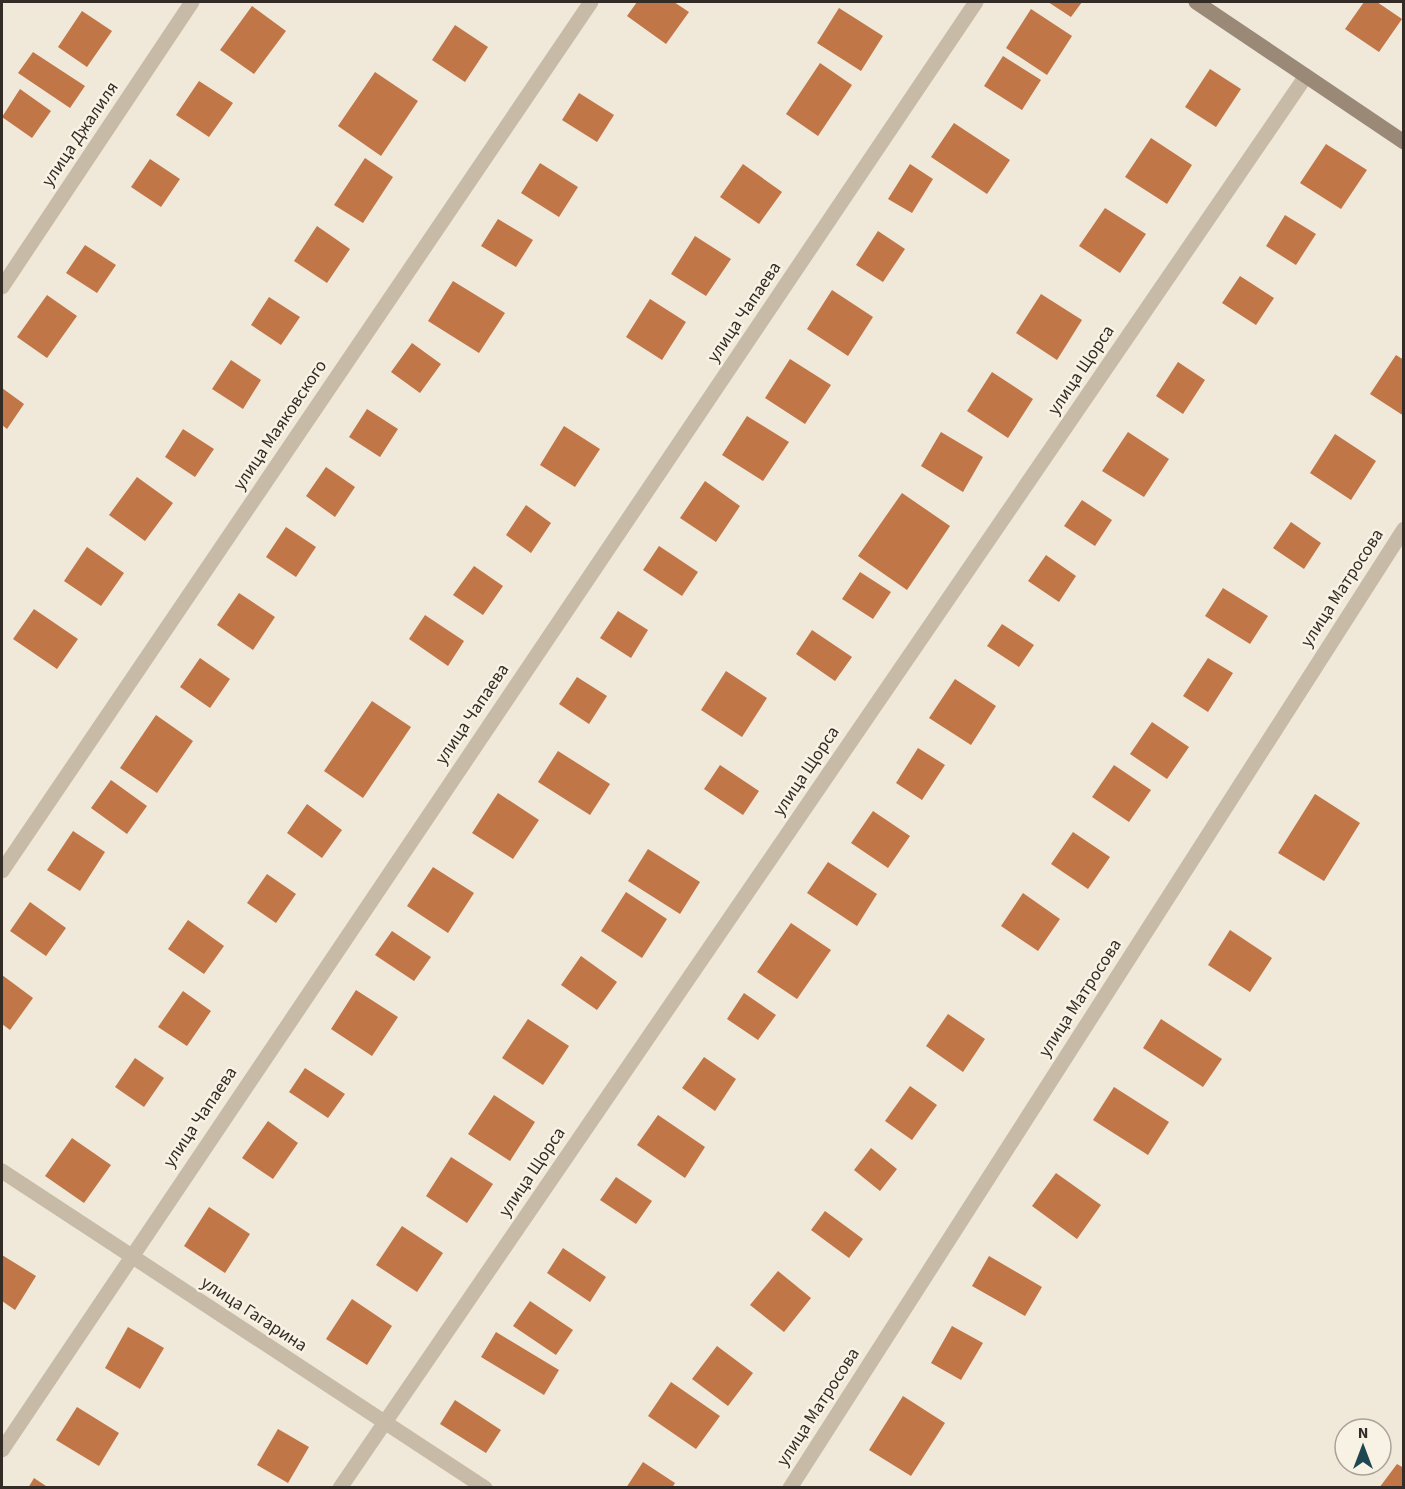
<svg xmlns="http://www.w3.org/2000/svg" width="1405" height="1489" font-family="'Source Sans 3',sans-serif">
  <rect width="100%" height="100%" fill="#f0e8d9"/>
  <path fill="#c07647" d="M637 2H674L689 12 666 44 627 16Z
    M1048 2H1082L1071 17Z
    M1364 2H1377L1402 19 1379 52 1345 29Z
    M252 6 286 31 254 74 220 50Z
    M839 8 883 36 861 71 817 43Z
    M1031 9 1072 36 1047 75 1006 48Z
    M82 11 112 31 87 67 58 47Z
    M455 25 488 47 465 82 432 60Z
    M33 52 85 86 70 108 18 73Z
    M1003 56 1041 80 1022 110 984 86Z
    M820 63 852 85 818 136 786 114Z
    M1210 69 1241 89 1216 127 1185 107Z
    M375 72 418 101 381 156 338 126Z
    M199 81 233 103 209 137 176 115Z
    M20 89 51 111 32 138 2 117Z
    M579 93 614 115 597 142 562 120Z
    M954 123 1010 160 987 194 931 157Z
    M1151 138 1192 165 1167 204 1125 177Z
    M1326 144 1367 170 1341 209 1300 183Z
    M365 158 393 177 363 223 334 205Z
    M150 159 180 179 161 207 131 187Z
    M540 163 578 187 559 217 521 193Z
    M743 164 782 192 759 224 720 197Z
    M910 164 933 179 912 213 888 199Z
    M1105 208 1146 234 1120 273 1079 246Z
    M1285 215 1316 234 1296 265 1266 246Z
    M498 219 533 240 516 267 481 246Z
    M317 226 350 249 327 283 294 261Z
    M878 231 905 249 883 282 856 265Z
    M695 236 731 259 706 296 671 274Z
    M85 245 116 265 97 293 66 273Z
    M1240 276 1274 298 1256 325 1222 303Z
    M453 281 505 313 479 353 428 321Z
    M832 290 873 317 848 356 807 329Z
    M1041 294 1082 320 1057 360 1016 333Z
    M47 295 77 316 47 358 17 337Z
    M269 297 300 317 281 345 251 325Z
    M650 299 686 322 662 360 626 337Z
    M412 343 441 364 420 393 391 372Z
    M1396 355 1404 360V416L1370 394Z
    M790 359 831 385 805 424 765 398Z
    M231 360 261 380 243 409 212 389Z
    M1178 362 1205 380 1183 414 1156 396Z
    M992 372 1033 399 1008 438 967 411Z
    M2 388 24 404 7 429 2 425Z
    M367 409 398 429 380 457 349 437Z
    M747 416 789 442 763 481 722 455Z
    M564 426 600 449 575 487 540 465Z
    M183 429 214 449 195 477 165 457Z
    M941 432 983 457 963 492 921 466Z
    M1128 432 1169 459 1144 497 1102 471Z
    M1335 434 1376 461 1351 500 1310 473Z
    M326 467 355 487 335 517 306 496Z
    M137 477 173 503 145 541 109 515Z
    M705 481 740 506 716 542 680 518Z
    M902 493 950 526 907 590 858 556Z
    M1082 500 1112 520 1095 546 1064 526Z
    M526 505 551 523 531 553 506 535Z
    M1291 522 1321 543 1304 569 1273 548Z
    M286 527 316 547 296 577 266 557Z
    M659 546 698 572 682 596 643 570Z
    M87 547 124 573 101 606 64 581Z
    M1046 555 1076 576 1059 602 1028 581Z
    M474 566 503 586 483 615 453 595Z
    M860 572 891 592 873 619 842 599Z
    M1223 588 1268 616 1250 644 1205 616Z
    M239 593 275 617 253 650 217 625Z
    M34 609 78 639 57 669 13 639Z
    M618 611 648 630 631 658 600 638Z
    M425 615 464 641 448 666 409 639Z
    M1002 624 1034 645 1019 667 987 646Z
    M812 630 852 657 835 681 796 654Z
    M200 658 230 679 210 708 180 687Z
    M1208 658 1233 673 1208 712 1183 696Z
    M726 671 767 698 742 737 701 710Z
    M577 677 607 696 589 724 559 704Z
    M955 679 996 706 971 745 929 718Z
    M372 701 411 727 363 798 324 771Z
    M156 715 193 741 157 793 120 768Z
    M1152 722 1189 747 1167 779 1130 754Z
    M918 748 945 765 922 800 896 783Z
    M558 751 610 784 590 815 538 782Z
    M720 765 759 791 743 815 704 789Z
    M1114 765 1151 790 1129 822 1092 797Z
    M111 780 147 806 127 834 91 808Z
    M498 793 539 820 513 859 472 833Z
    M1315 794 1360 823 1324 881 1278 853Z
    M307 804 342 830 322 858 287 833Z
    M873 811 910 836 888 868 851 843Z
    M73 831 105 852 80 891 47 870Z
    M1073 832 1110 857 1088 889 1051 864Z
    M648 849 700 882 680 914 628 881Z
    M828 862 877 894 857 926 807 893Z
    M433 867 474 893 448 933 407 906Z
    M267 874 296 894 276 923 247 903Z
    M626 892 667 919 642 958 601 931Z
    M1023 893 1060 919 1038 951 1001 926Z
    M30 902 66 928 46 956 10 931Z
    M188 920 224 946 204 974 168 949Z
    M791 923 831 950 797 999 757 972Z
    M1230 930 1272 958 1250 992 1208 965Z
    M392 931 431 957 414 981 375 955Z
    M581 956 617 982 597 1010 561 985Z
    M2 975 33 998 10 1030 2 1024Z
    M356 990 398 1017 372 1056 331 1029Z
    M183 991 211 1011 187 1046 158 1027Z
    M744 993 776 1015 758 1040 727 1019Z
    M948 1014 985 1039 963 1072 926 1046Z
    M528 1019 569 1046 543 1085 502 1058Z
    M1161 1019 1222 1059 1203 1087 1143 1048Z
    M704 1057 736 1079 715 1111 682 1088Z
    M135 1058 164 1078 144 1107 115 1087Z
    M305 1068 345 1094 328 1118 289 1092Z
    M910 1086 937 1105 912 1140 885 1121Z
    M1114 1087 1169 1122 1148 1155 1093 1120Z
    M494 1095 535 1122 510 1161 468 1134Z
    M658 1115 705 1147 685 1178 637 1145Z
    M268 1121 298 1143 273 1179 242 1158Z
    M72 1138 111 1165 84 1203 45 1176Z
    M871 1148 897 1169 880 1191 854 1170Z
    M451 1157 493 1184 467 1223 426 1196Z
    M1056 1173 1101 1205 1077 1239 1032 1206Z
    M616 1177 652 1201 636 1224 600 1200Z
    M209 1207 250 1234 225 1273 184 1246Z
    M825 1211 863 1239 849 1258 811 1230Z
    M402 1226 443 1253 417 1292 376 1265Z
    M563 1248 606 1277 590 1302 547 1273Z
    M2 1255 36 1276 15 1310 2 1301Z
    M989 1256 1042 1287 1025 1316 972 1286Z
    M778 1271 811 1298 784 1332 750 1305Z
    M352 1299 392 1326 367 1365 326 1339Z
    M530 1301 573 1330 556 1355 513 1326Z
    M952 1326 983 1343 961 1380 931 1363Z
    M128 1327 164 1348 140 1389 105 1368Z
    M496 1332 559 1370 544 1395 481 1357Z
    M717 1346 753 1373 728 1406 692 1379Z
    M671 1382 720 1416 696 1449 648 1416Z
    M903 1396 945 1423 911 1476 869 1450Z
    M455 1400 501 1430 486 1453 440 1424Z
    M77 1407 119 1433 99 1466 56 1440Z
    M278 1429 309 1447 288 1483 257 1465Z
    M643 1462 675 1483 672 1488H626Z
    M1397 1464 1404 1468V1488H1379Z
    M34 1478 49 1488H28Z"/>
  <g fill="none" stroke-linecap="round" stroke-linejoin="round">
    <path stroke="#c7baa6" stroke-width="15" d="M2 287 192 2
      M2 871 591 2
      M2 1171 485 1488
      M2 1450 976 2
      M340 1488 1306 76
      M790 1488 1404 529"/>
    <path stroke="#9a8977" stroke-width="15" d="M1196 2 1404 142"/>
  </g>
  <g text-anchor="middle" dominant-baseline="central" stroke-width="5" stroke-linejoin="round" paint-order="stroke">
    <g font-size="18" fill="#332c26" stroke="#f8f2e5">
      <text transform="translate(80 134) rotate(-56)">улица Джалиля</text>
      <text transform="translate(744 312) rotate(-56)">улица Чапаева</text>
      <text transform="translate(1081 370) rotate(-56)">улица Щорса</text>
      <text transform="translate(280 425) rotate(-56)">улица Маяковского</text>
      <text transform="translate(1342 588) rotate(-57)">улица Матросова</text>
      <text transform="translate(472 714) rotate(-56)">улица Чапаева</text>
      <text transform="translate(806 771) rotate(-56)">улица Щорса</text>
      <text transform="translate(1080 998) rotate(-57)">улица Матросова</text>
      <text transform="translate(200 1117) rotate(-56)">улица Чапаева</text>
      <text transform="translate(532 1172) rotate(-56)">улица Щорса</text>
      <text transform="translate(254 1314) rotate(33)">улица Гагарина</text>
      <text transform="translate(818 1407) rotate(-57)">улица Матросова</text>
    </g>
  </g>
  <rect width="1405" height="1489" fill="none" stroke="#332c26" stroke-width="6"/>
  <g transform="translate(1363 1447)"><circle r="28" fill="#f8f2e5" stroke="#a9a399" stroke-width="1.5"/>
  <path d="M0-4.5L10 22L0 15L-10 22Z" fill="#1e4752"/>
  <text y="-9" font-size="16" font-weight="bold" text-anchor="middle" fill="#332c26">N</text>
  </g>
</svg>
